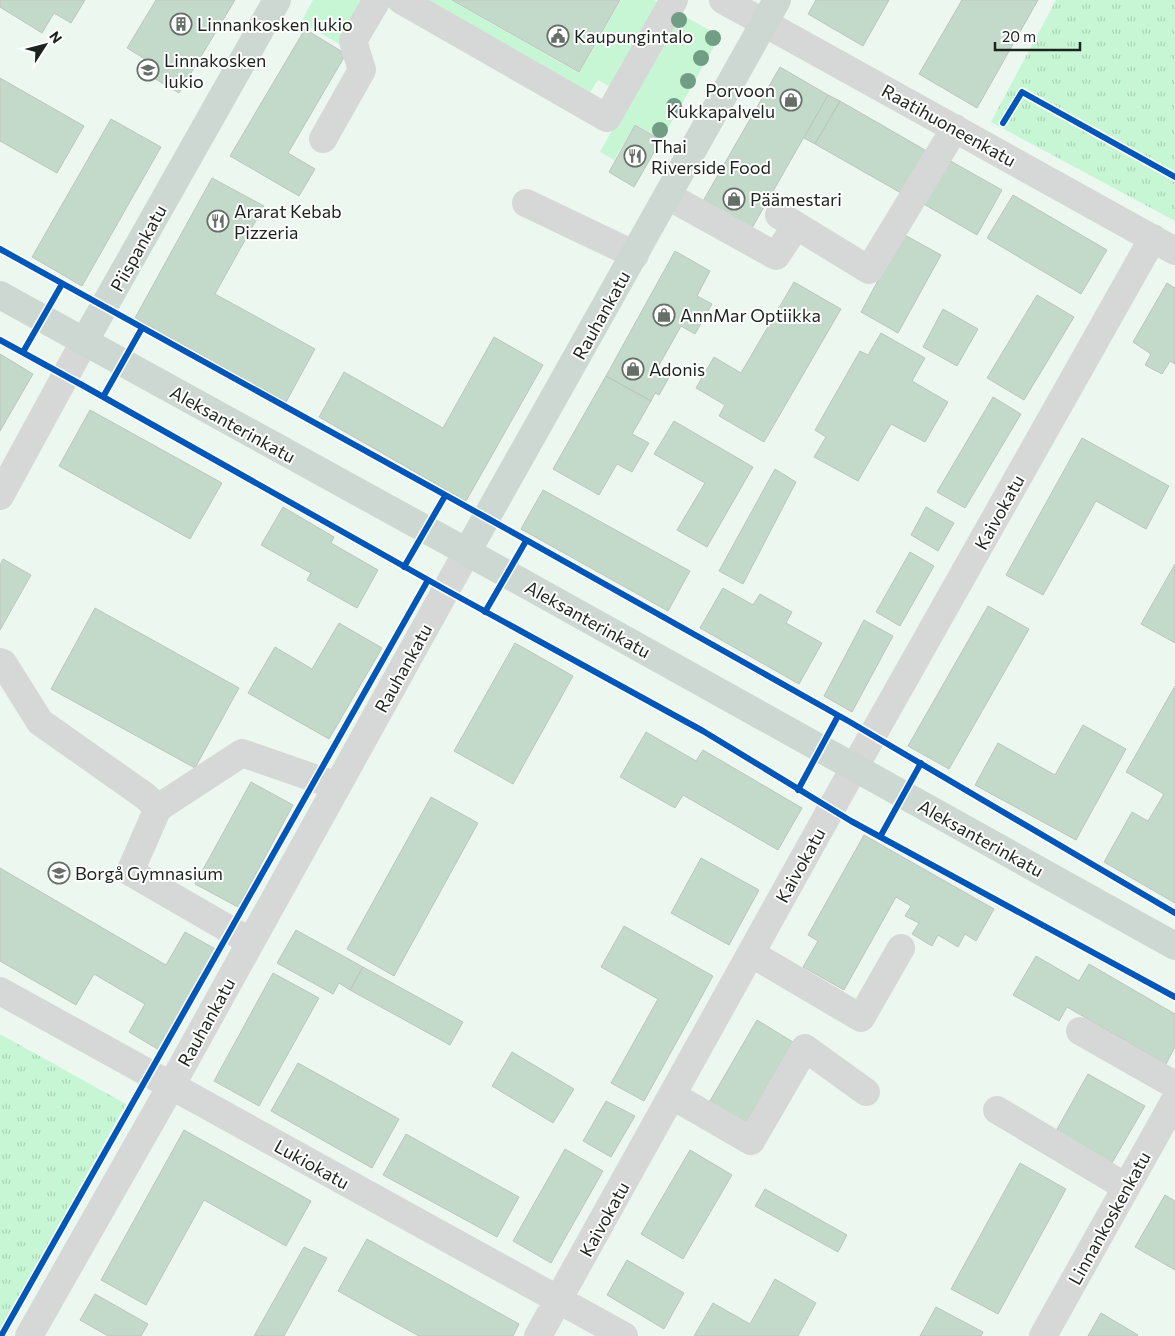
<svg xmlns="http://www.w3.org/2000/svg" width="1175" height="1336" font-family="Commissioner,sans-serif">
  <defs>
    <pattern id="park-tufts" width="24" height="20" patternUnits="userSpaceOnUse" patternTransform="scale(1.25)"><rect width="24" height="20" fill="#c7f6d4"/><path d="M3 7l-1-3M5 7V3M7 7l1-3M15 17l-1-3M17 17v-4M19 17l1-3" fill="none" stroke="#aad3b6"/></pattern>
  </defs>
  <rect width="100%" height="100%" fill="#ecf8ef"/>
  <path fill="#c7f6d4" d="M313 0H366L341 45 301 22Z
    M421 0H451L579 73 621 0H654L660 3 611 87 598 80 587 97Z
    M677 12 720 36 662 139 635 124 614 160 600 152Z"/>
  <path fill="url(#park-tufts)" d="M1056 0H1175V221L991 122Z
    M0 1034 126 1104 0 1330Z"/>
  <path fill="#c3daca" stroke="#bdc5bf" d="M0 0H85L71 23 54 13 42 33 0 7Z
    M156 0H235L179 93 152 77 158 67 127 48Z
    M452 0H620L579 72Z
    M816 0H889L863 46 808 14Z
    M962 0H1038L977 108 919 74Z
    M305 29 346 54 288 153 315 169 299 196 230 156Z
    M780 67 828 95 748 235 699 208Z
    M0 78 84 126 57 173 0 141Z
    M828 95 840 101 815 144 804 138Z
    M840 101 932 154 908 197 815 144Z
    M111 119 161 147 82 286 32 257Z
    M635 125 661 140 634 187 609 172Z
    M947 159 1002 190 977 235 922 203Z
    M212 178 264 206 215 294 315 349 286 402 135 318Z
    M1013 195 1107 250 1081 294 987 238Z
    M903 234 941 255 898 333 861 312Z
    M675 251 710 271 697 296 712 304 695 334 681 326 658 367 671 374 659 395 655 393 651 401 606 376Z
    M794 282 841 309 764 442 719 416 725 405 696 388 714 357 741 373Z
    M1167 283 1175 288V364L1170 361 1162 374 1145 365 1151 354 1133 342Z
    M1037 295 1074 317 1024 400 987 378Z
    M943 309 978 329 957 366 923 347Z
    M881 333 925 358 912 381 948 402 925 442 891 424 858 481 814 457 826 437 815 430 860 351 868 355Z
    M494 337 543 365 466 501 319 417 344 372 443 428Z
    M0 354 33 374 0 431Z
    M606 376 651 401 632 434 649 443 632 472 617 464 599 495 553 469Z
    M993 397 1021 414 965 508 937 492Z
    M90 410 222 483 190 539 59 466Z
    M674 421 753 467 707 547 677 530 705 483 654 454Z
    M1082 438 1169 486 1146 529 1096 501 1043 595 1006 575Z
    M775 469 796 482 743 584 719 571Z
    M543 490 690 571 668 611 521 529Z
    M283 507 334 537 331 543 378 570 357 608 307 580 311 573 261 545Z
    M926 507 954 523 938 551 911 535Z
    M910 552 934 566 900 626 876 612Z
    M3 559 31 575 0 630V565Z
    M1175 564V643L1141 624Z
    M723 588 753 605 760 594 792 612 786 623 822 643 799 684 700 628Z
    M988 606 1029 629 949 769 908 746Z
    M95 608 239 688 195 768 51 689Z
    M864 620 893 636 852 712 824 696Z
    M339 623 382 648 329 739 248 693 275 647 312 669Z
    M515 643 573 676 513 784 454 751Z
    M1175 686V903L1104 862 1132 812 1148 821 1164 794 1126 772Z
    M1083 725 1126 749 1076 840 975 785 998 743 1055 775Z
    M646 732 696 761 703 750 802 808 778 850 683 795 675 808 620 777Z
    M251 782 293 805 238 907 195 884Z
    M431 797 478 823 394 976 347 949Z
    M864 835 994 909 976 941 965 934 958 947 938 935 932 946 912 934 919 923 905 916 911 906 896 897 844 990 803 967 818 941 808 935Z
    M701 858 759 890 729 945 671 913Z
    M0 868 166 965 185 932 219 951 161 1051 129 1032 145 1004 94 974 76 1005 0 961Z
    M624 926 713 976 644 1101 611 1083 658 999 601 967Z
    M296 930 363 967 350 990 339 983 333 994 277 963Z
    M1036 956 1079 981 1089 964 1175 1014V1047L1166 1064 1067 1007 1059 1021 1013 995Z
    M363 967 463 1022 450 1045 350 990Z
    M273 973 319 998 259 1106 214 1081Z
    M757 1020 793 1042 743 1127 707 1106Z
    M512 1052 574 1089 553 1123 492 1086Z
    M298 1063 399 1119 372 1168 271 1111Z
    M1088 1074 1145 1106 1112 1163 1056 1131Z
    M606 1101 635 1116 611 1157 583 1141Z
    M184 1130 311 1201 286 1246 204 1200 146 1305 101 1280Z
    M406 1134 519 1197 497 1237 383 1175Z
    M565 1149 603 1171 551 1263 513 1241Z
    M690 1150 732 1175 683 1259 641 1234Z
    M1020 1163 1066 1189 998 1314 951 1289Z
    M765 1189 847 1235 838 1252 755 1206Z
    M1165 1195 1175 1201V1270L1135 1247Z
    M367 1239 519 1324 513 1336H419L338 1291Z
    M304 1247 327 1258 284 1336H254Z
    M627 1260 684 1293 664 1329 607 1295Z
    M775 1279 816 1303 798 1336H694L713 1303 750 1324Z
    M95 1294 148 1324 141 1336H108L80 1320Z
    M936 1307 983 1332 981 1336H920Z
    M1101 1313 1138 1335 1137 1336H1088Z"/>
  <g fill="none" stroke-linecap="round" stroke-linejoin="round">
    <path stroke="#d6d8d7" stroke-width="28" d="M401 0 607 118 674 0
      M723 0 1175 251
      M323 139 362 70 353 41 377 0
      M668 196 776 256 796 226
      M526 203 635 255
      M779 215 869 270 955 128
      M0 496 84 342
      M0 662 3 663 40 722 145 796 158 808
      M251 942 130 872 158 808 242 753 337 786
      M752 954 861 1018 901 948
      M0 991 624 1336
      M1080 1031 1175 1085
      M673 1096 751 1141 805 1048 866 1092
      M997 1110 1126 1187
      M29 1336 171 1086 467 552
      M538 1336 831 809 1153 238
      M1043 1336 1175 1100"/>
    <path stroke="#ced8d2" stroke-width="28" d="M0 295 507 574 1175 946
      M84 342 277 0
      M467 552 777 0"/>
    <g stroke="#fff" stroke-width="9">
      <path id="cycleway" d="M1003 123 1022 92 1175 177
        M0 249 487 518 850 722 1175 913
        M0 340 82 385 446 590 703 731 851 821 1175 997
        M23 352 62 284
        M103 397 142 328
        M404 567 445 496
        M485 612 526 541
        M798 790 838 716
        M880 837 921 763
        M1 1336 428 580"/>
    </g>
    <use href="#cycleway" stroke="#0057b8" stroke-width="6"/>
  </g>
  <g fill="#719d84">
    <circle cx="679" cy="20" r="8"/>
    <circle cx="713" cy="38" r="8"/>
    <circle cx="701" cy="58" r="8"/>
    <circle cx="688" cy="81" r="8"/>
    <circle cx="674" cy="106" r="8"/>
    <circle cx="660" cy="130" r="8"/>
  </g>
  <defs>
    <g id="building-ring" transform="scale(1.125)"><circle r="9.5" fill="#fff" stroke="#656e67" stroke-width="1.5"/><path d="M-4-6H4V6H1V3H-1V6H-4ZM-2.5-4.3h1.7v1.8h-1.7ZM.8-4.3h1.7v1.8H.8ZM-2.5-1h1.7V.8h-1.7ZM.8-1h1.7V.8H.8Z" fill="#656e67"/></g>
    <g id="civic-ring" transform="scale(1.125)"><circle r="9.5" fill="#fff" stroke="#656e67" stroke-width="1.5"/><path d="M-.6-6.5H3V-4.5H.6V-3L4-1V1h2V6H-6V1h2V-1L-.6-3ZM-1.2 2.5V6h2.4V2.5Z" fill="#656e67"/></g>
    <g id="school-ring" transform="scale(1.125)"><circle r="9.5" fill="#fff" stroke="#656e67" stroke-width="1.5"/><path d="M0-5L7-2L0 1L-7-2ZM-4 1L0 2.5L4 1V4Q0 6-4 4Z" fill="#656e67"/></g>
    <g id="shop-ring" transform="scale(1.125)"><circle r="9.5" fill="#fff" stroke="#656e67" stroke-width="1.5"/><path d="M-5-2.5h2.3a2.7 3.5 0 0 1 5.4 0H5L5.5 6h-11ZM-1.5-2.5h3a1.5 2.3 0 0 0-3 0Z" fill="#656e67"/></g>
    <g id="restaurant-ring" transform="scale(1.125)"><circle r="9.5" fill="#fff" stroke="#656e67" stroke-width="1.5"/><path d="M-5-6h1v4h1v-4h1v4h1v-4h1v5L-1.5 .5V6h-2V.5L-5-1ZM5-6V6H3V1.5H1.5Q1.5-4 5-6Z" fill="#656e67"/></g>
  </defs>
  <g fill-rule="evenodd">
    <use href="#building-ring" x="181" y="24"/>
    <use href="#civic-ring" x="558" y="36"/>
    <use href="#school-ring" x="148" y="70"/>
    <use href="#shop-ring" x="791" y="100"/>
    <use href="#restaurant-ring" x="635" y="156"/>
    <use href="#shop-ring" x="734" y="199"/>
    <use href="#restaurant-ring" x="218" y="221"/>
    <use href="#shop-ring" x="664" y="315"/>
    <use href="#shop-ring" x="633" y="369"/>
    <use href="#school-ring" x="59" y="873"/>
  </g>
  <g text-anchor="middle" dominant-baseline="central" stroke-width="4" stroke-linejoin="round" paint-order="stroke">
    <g font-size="18" fill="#1c241e" stroke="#fff" text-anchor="start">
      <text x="197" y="24">Linnankosken lukio</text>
      <text x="574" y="36">Kaupungintalo</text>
      <text x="164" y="60">Linnakosken<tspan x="164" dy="21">lukio</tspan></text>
      <text x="775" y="90" text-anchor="end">Porvoon<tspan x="775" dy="21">Kukkapalvelu</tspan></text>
      <text x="651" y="146">Thai<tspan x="651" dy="21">Riverside Food</tspan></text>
      <text x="750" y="199">Päämestari</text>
      <text x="234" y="211">Ararat Kebab<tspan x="234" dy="21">Pizzeria</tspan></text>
      <text x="680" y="315">AnnMar Optiikka</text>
      <text x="649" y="369">Adonis</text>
      <text x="75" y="873">Borgå Gymnasium</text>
    </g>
    <g font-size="18" fill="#1c241e" stroke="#fff">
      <text transform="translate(949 125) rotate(29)">Raatihuoneenkatu</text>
      <text transform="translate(138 248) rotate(-61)">Piispankatu</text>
      <text transform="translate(601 315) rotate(-61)">Rauhankatu</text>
      <text transform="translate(233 424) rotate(29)">Aleksanterinkatu</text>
      <text transform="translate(999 512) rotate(-61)">Kaivokatu</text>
      <text transform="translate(588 619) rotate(29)">Aleksanterinkatu</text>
      <text transform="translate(403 668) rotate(-61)">Rauhankatu</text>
      <text transform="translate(981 838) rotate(29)">Aleksanterinkatu</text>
      <text transform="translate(800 865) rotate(-61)">Kaivokatu</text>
      <text transform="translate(206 1022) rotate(-61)">Rauhankatu</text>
      <text transform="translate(312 1164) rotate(29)">Lukiokatu</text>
      <text transform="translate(1109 1218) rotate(-61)">Linnankoskenkatu</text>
      <text transform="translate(604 1219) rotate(-61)">Kaivokatu</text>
    </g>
  </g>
  <g transform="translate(45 45) rotate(54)" stroke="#ffffff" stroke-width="4" paint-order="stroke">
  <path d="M0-4L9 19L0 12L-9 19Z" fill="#1c241e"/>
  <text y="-8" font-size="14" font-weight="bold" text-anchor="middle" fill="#1c241e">N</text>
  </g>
  <path d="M995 42v8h85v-8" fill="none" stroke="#1c241e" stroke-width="2.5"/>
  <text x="1002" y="42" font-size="15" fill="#1c241e" stroke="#ffffff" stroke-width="4" paint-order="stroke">20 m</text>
</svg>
